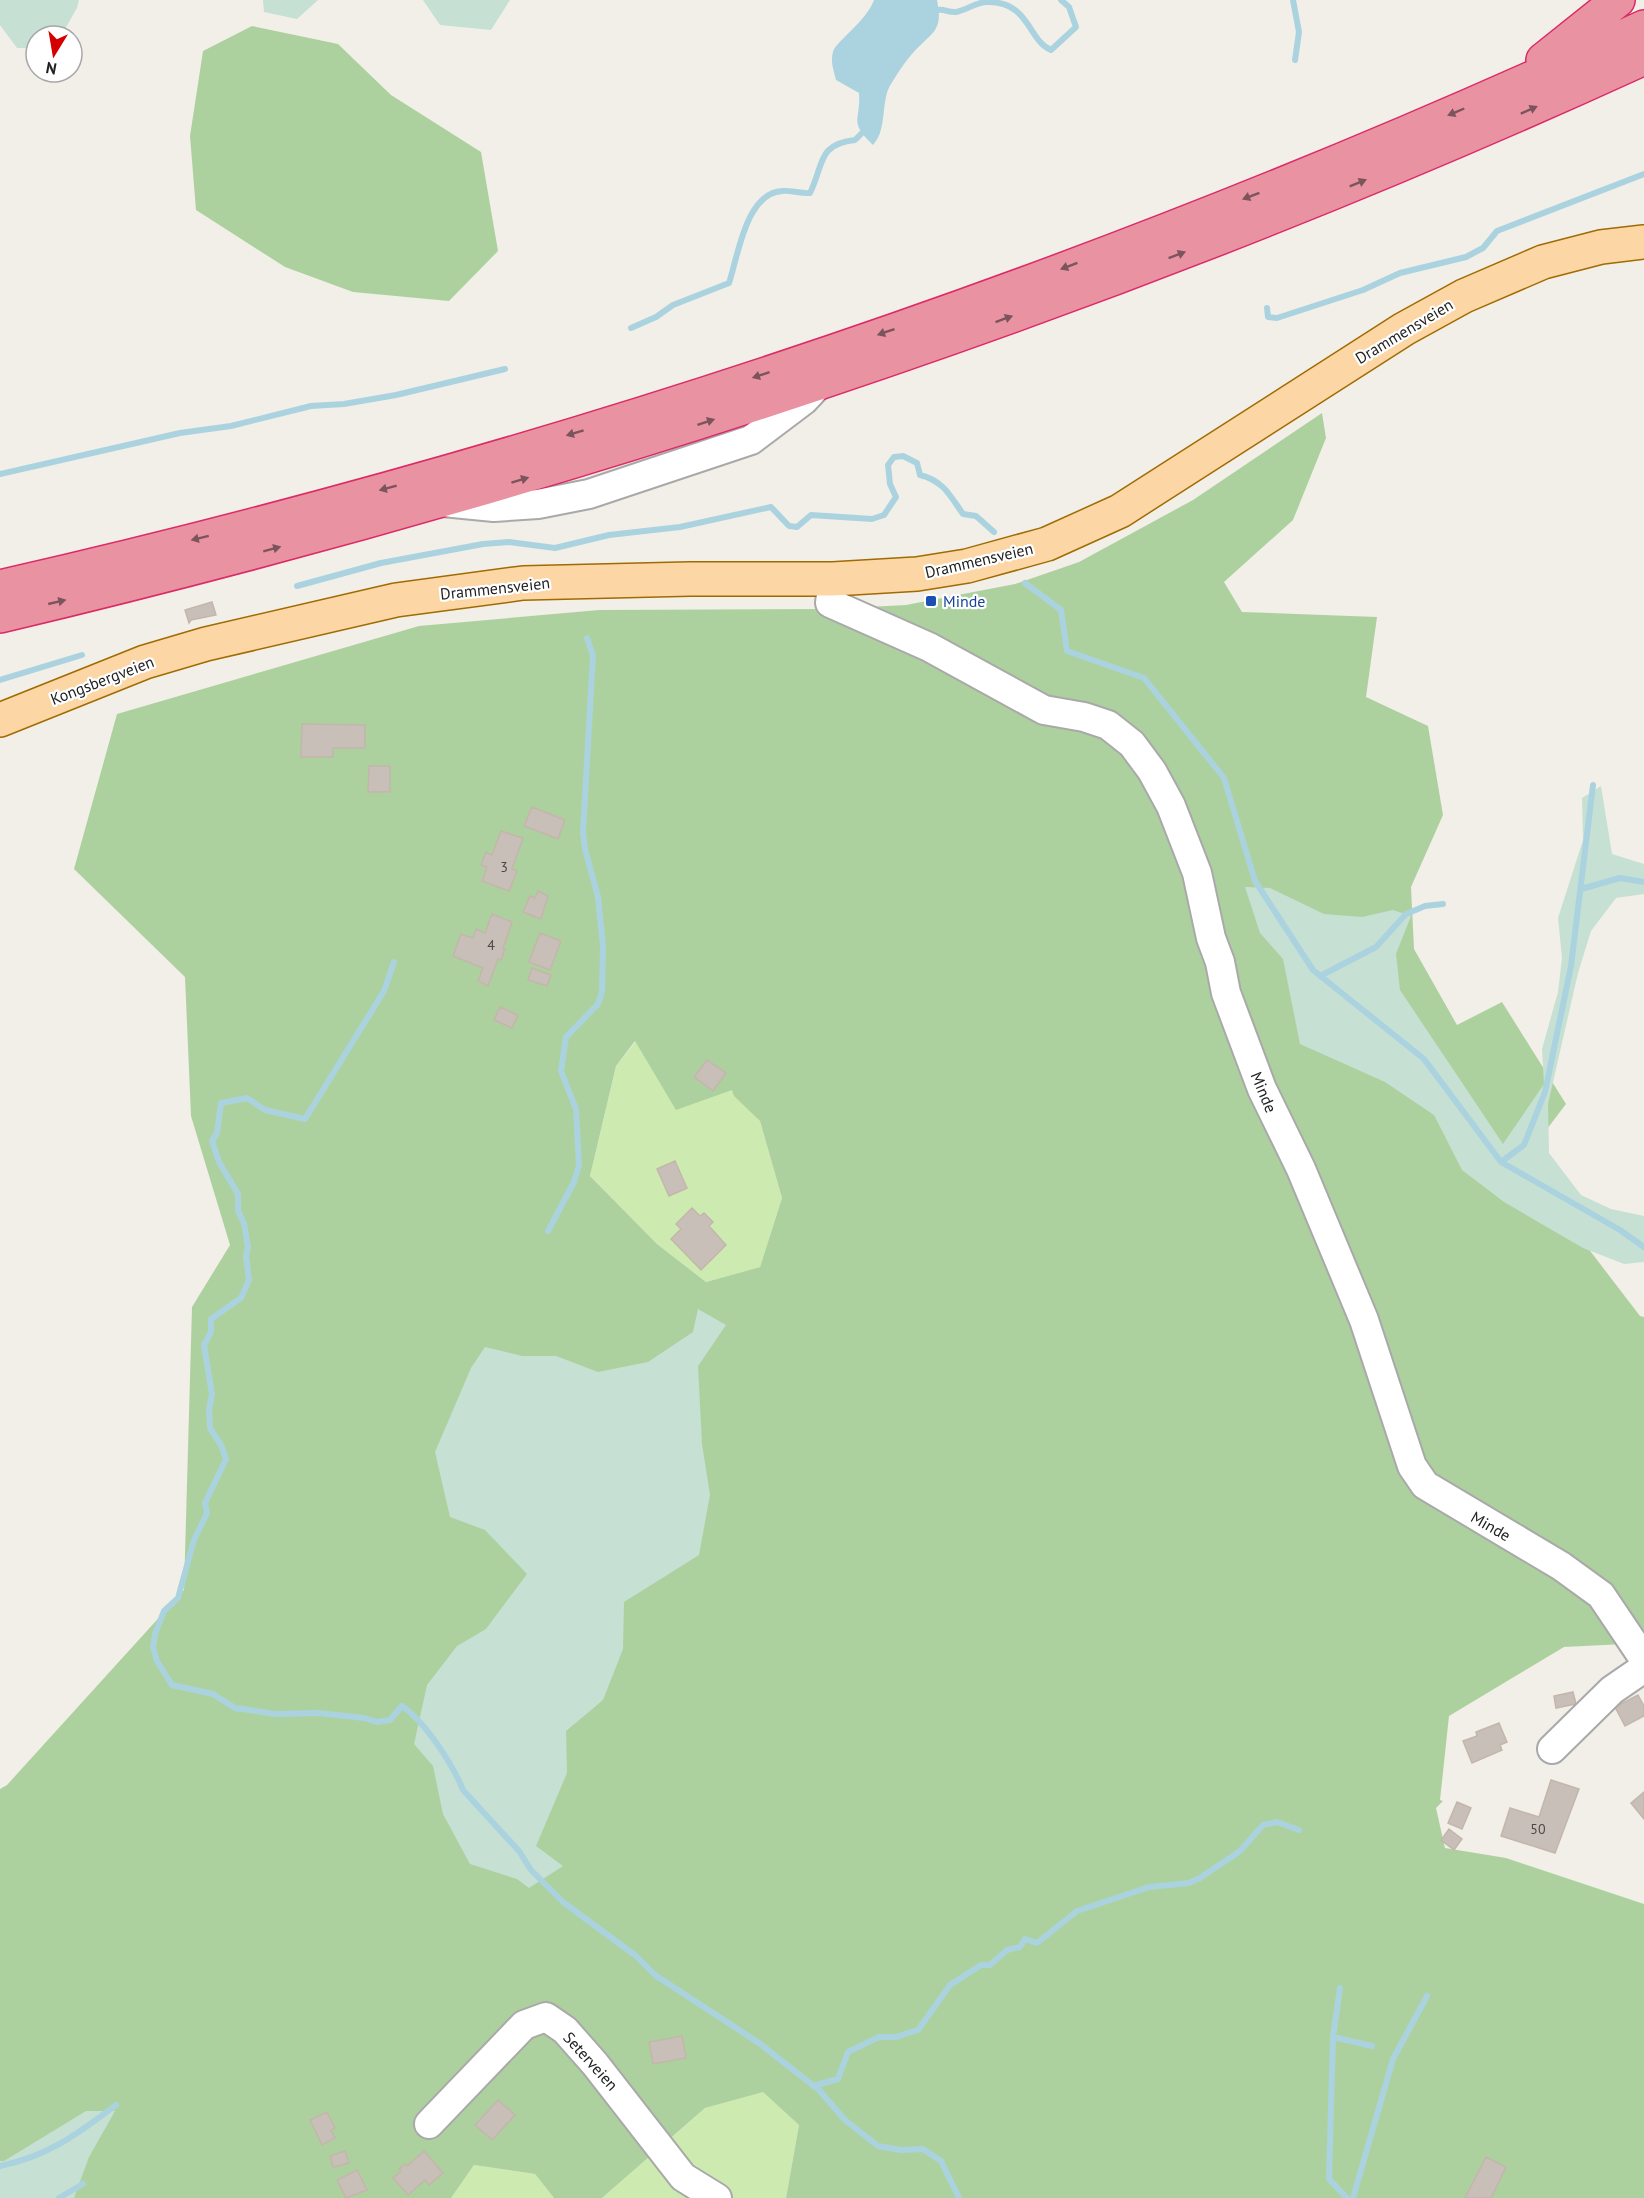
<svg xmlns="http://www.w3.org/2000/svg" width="1644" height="2198" font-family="'PT Sans',sans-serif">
  <rect width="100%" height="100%" fill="#f2efe9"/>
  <path fill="#cdebb0" d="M636 1041 732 1089 760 1121 782 1198 760 1267 706 1282 657 1244 590 1176 616 1066Z
    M763 2091 799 2125 786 2198H602L705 2108Z
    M474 2165 535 2174 554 2198H451Z"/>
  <path fill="#add19e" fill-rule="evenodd" d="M252 26 338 44 391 95 481 152 498 251 449 301 353 292 285 267 196 210 190 136 203 51Z
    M1322 413 1326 438 1293 520 1224 582 1242 612 1377 617 1366 697 1428 726 1443 815 1411 887 1414 949 1457 1025 1502 1002 1566 1104 1522 1162 1640 1316 1644 1317V1643L1564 1647 1449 1716 1440 1800 1443 1801 1436 1808 1445 1848 1506 1858 1644 1904V2198H786L799 2125 763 2092 705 2108 602 2198H554L535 2174 474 2165 451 2198H0V1789L7 1785 184 1590 192 1307 230 1245 191 1116 185 977 74 869 117 714 419 626 599 610 830 609 906 605 1015 584 1079 562 1193 500ZM635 1041 676 1110 732 1090 734 1096 760 1121 782 1198 760 1267 706 1282 657 1244 590 1176 616 1066Z"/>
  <path fill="#c6e0d4" d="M0 0H79L77 8 61 36H36V48H17L0 25Z
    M263 0H318L297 19 264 12Z
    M423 0H510L491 30 440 25Z
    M1601 786 1612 854 1644 864V894L1616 898 1591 931 1578 973 1548 1104 1549 1153 1581 1195 1611 1209 1644 1216V1262L1624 1264 1583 1248 1504 1202 1462 1170 1434 1115 1385 1082 1300 1044 1283 959 1260 933 1245 887 1270 888 1324 914 1362 917 1393 910 1411 916 1396 954 1400 990 1503 1144 1544 1084 1542 1049 1558 992 1562 958 1558 918 1583 840 1582 798Z
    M698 1309 726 1325 698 1366 702 1444 710 1495 699 1555 624 1602 623 1649 603 1700 566 1731 567 1773 536 1846 563 1866 529 1888 517 1879 470 1864 443 1814 433 1766 414 1744 427 1685 457 1646 486 1629 527 1574 485 1530 450 1517 435 1452 471 1368 485 1347 522 1356H556L598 1372 648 1362 693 1332Z
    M86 2111H115L89 2157 74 2198H0V2161H4Z"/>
  <path fill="#aad3df" d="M874 0H937C944 33 931 32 912 54 905 62 897 74 891 84 880 101 888 129 873 145 848 121 861 121 859 93L836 80C834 71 830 62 833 52 835 42 866 22 874 0Z"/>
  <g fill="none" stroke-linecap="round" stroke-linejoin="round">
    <path stroke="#aad3df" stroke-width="6" d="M1293 0 1299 32 1295 60
      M934 11C942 7 948 13 956 12 967 10 976 2 987 2 1030 1 1028 41 1051 50L1076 27 1069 7 1061 0
      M1267 308 1268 317 1277 318 1363 290 1400 273 1466 257 1483 248 1497 231 1644 174
      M631 328 656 317 673 305 729 283C738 256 746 193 782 191 792 190 801 194 810 193 824 165 817 144 855 140L867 128
      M0 474 180 433 231 426 311 406 344 404 396 395 505 369
      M1025 583 1061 610 1067 651 1144 678 1224 778 1255 881 1313 970 1424 1059 1501 1162 1620 1230 1644 1247
      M297 586 381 563 483 544 509 542 555 548 609 535 680 527 771 507 789 526 797 527 811 515 872 519 884 515 896 497 890 484 888 465 894 457 903 456 917 463 920 475C944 481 950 496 963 514L976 516 994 532
      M0 680 82 655
      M1581 889 1620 878 1644 882
      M394 962 384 991 305 1119 265 1110 247 1098 221 1103 217 1133 212 1141 219 1162 238 1194V1211L244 1223 248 1247 246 1256 249 1280 241 1298 211 1319V1332L204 1345 212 1394 209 1410 210 1428 221 1445 226 1459 205 1503 207 1513 194 1540 178 1598 164 1611 155 1634 153 1647 157 1661 172 1685 213 1694 235 1708 276 1714 318 1713 364 1718 377 1722 390 1720 402 1706C425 1722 452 1763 463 1790L519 1851 531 1870 563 1902 636 1956 655 1975 759 2043 819 2090 845 2120 878 2146 901 2150 923 2149 941 2161 959 2198
      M1320 976 1376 947 1406 914 1425 906 1443 904
      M1501 1162 1524 1145 1545 1092 1571 966 1593 785
      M548 1231 574 1182 579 1165 576 1109 561 1071 566 1037 598 1004 602 992 603 946 598 897 585 849 583 832 593 656 587 638
      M1340 1988 1333 2037 1329 2179 1347 2198
      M1333 2037 1372 2046
      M813 2086 838 2079 848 2052 879 2037H896L918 2030 950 1985 981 1965H990L1007 1950 1020 1947 1025 1939 1037 1943 1077 1911 1149 1887 1189 1883 1200 1878 1240 1851 1263 1825 1277 1822 1299 1830
      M0 2166C49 2156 77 2134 116 2105
      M59 2198 83 2184
      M1353 2198 1393 2059 1427 1996"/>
  </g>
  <path fill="#c7bfb8" stroke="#c4b6ab" stroke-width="1.5" d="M212 602 216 615 191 620 189 623 185 610Z
    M302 724 365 725V748H333V757H301Z
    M369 766H390V792H368Z
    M532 807 565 820 558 839 524 826Z
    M501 831 523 838 512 869 517 871 509 891 482 881 487 867 481 865 486 852 492 855Z
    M538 891 548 896 541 919 523 912 530 896 535 898Z
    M492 914 512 922 503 948 505 949 501 960 498 959 488 986 478 981 483 968 453 956 461 934 473 938 476 929 485 933Z
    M540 933 561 941 550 970 529 962Z
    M532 968 551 975 547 986 528 980Z
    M500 1007 518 1015 512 1028 494 1020Z
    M707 1060 726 1073 713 1091 694 1077Z
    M675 1161 687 1188 669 1196 657 1169Z
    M692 1208 700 1216 704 1213 713 1222 709 1226 726 1245 701 1270 671 1239 681 1229 676 1224Z
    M1573 1692 1576 1704 1556 1708 1554 1696Z
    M1638 1695 1644 1706V1716L1625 1726 1615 1707Z
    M1499 1723 1507 1742 1500 1745 1502 1750 1472 1763 1463 1741 1477 1736 1476 1732Z
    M1551 1780 1579 1789 1555 1853 1501 1836 1510 1808 1539 1817Z
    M1644 1792V1819L1631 1803Z
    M1457 1802 1471 1808 1462 1829 1448 1823Z
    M1449 1829 1462 1839 1454 1850 1441 1840Z
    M682 2036 686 2058 653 2064 649 2042Z
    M498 2100 515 2115 492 2140 475 2125Z
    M327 2112 335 2128 331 2130 335 2138 322 2145 310 2120Z
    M345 2151 349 2163 333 2167 330 2156Z
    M424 2151 443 2173 429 2185 425 2180 408 2195 393 2178 401 2171 399 2169 405 2164 407 2166Z
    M1486 2157 1506 2167 1491 2198H1465Z
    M357 2170 367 2190 346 2198 337 2180Z"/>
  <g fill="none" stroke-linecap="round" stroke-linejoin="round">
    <g stroke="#a9a9a9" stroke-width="32">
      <path id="minor" d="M443 502 494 507 538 504 589 494 751 440 804 400 818 385
        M833 579 830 603 929 647 1044 710 1084 717 1108 725 1132 744 1152 771 1171 806 1197 873 1211 938 1220 962 1226 993 1262 1089 1301 1169 1364 1320 1412 1466 1425 1485 1561 1566 1601 1595 1644 1659
        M1552 1749 1612 1690 1644 1668
        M429 2124 524 2025 546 2017 565 2030 595 2064 683 2177 717 2198"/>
    </g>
    <g stroke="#a06b00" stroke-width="36">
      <path id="major" d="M0 720 145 662 206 644 396 600 523 583 690 579H833L917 574 967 566 1047 544 1120 511 1404 329 1464 296 1543 262 1601 247 1644 242"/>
    </g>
    <g stroke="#dc2a67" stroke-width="36">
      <path id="highway" d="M1543 60 1618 0
        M0 587C565 458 1118 271 1644 27
        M0 616C567 481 1114 301 1644 58"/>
    </g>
    <use href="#minor" stroke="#fff" stroke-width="28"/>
    <use href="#major" stroke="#fcd6a4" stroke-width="33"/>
    <use href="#highway" stroke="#e892a2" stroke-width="33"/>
  </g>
  <defs><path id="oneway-solid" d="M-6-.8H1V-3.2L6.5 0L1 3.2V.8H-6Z" transform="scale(1.5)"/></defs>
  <g fill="#7b545c">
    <use href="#oneway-solid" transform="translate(1529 110) rotate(-24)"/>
    <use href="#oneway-solid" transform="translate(1456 112) rotate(157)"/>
    <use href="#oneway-solid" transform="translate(1358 183) rotate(-22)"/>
    <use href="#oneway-solid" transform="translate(1251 196) rotate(159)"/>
    <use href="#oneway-solid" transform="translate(1177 255) rotate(-21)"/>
    <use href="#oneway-solid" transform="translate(1069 266) rotate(159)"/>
    <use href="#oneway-solid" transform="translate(1004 319) rotate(-20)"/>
    <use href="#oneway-solid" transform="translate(886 332) rotate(161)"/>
    <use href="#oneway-solid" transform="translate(761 375) rotate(162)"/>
    <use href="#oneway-solid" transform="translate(706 422) rotate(-18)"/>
    <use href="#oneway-solid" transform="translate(575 433) rotate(163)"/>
    <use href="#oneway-solid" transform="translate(520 480) rotate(-17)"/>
    <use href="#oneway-solid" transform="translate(388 488) rotate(165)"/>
    <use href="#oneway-solid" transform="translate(200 538) rotate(166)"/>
    <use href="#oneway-solid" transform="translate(272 549) rotate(-15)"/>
    <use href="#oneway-solid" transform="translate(57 602) rotate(-13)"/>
  </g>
  <rect fill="#1a4fb4" stroke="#fff" stroke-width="2" x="925" y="595" width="12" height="12" rx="3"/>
  <g text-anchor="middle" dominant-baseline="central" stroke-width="4.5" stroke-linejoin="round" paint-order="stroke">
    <g font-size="14" fill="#4b4948">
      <text x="504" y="867">3</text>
      <text x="491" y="945">4</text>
      <text x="1538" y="1829">50</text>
    </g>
    <g font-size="16" fill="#222" stroke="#fff">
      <text transform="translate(1404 331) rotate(-31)">Drammensveien</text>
      <text transform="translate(979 560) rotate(-13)">Drammensveien</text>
      <text transform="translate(495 588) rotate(-6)">Drammensveien</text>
      <text transform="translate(102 680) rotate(-21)">Kongsbergveien</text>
      <text transform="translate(1264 1092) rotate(67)">Minde</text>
      <text transform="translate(1491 1526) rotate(30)">Minde</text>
      <text transform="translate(591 2061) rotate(48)">Seterveien</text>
    </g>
    <g font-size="16" fill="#164399" stroke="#fff" text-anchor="start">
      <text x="943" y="601">Minde</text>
    </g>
  </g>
  <g transform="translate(54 54) rotate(191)"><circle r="28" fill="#ffffff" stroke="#a7a7a7" stroke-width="1.5"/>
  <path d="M0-4.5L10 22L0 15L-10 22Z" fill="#d40000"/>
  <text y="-9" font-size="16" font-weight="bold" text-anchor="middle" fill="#222222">N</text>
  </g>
</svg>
